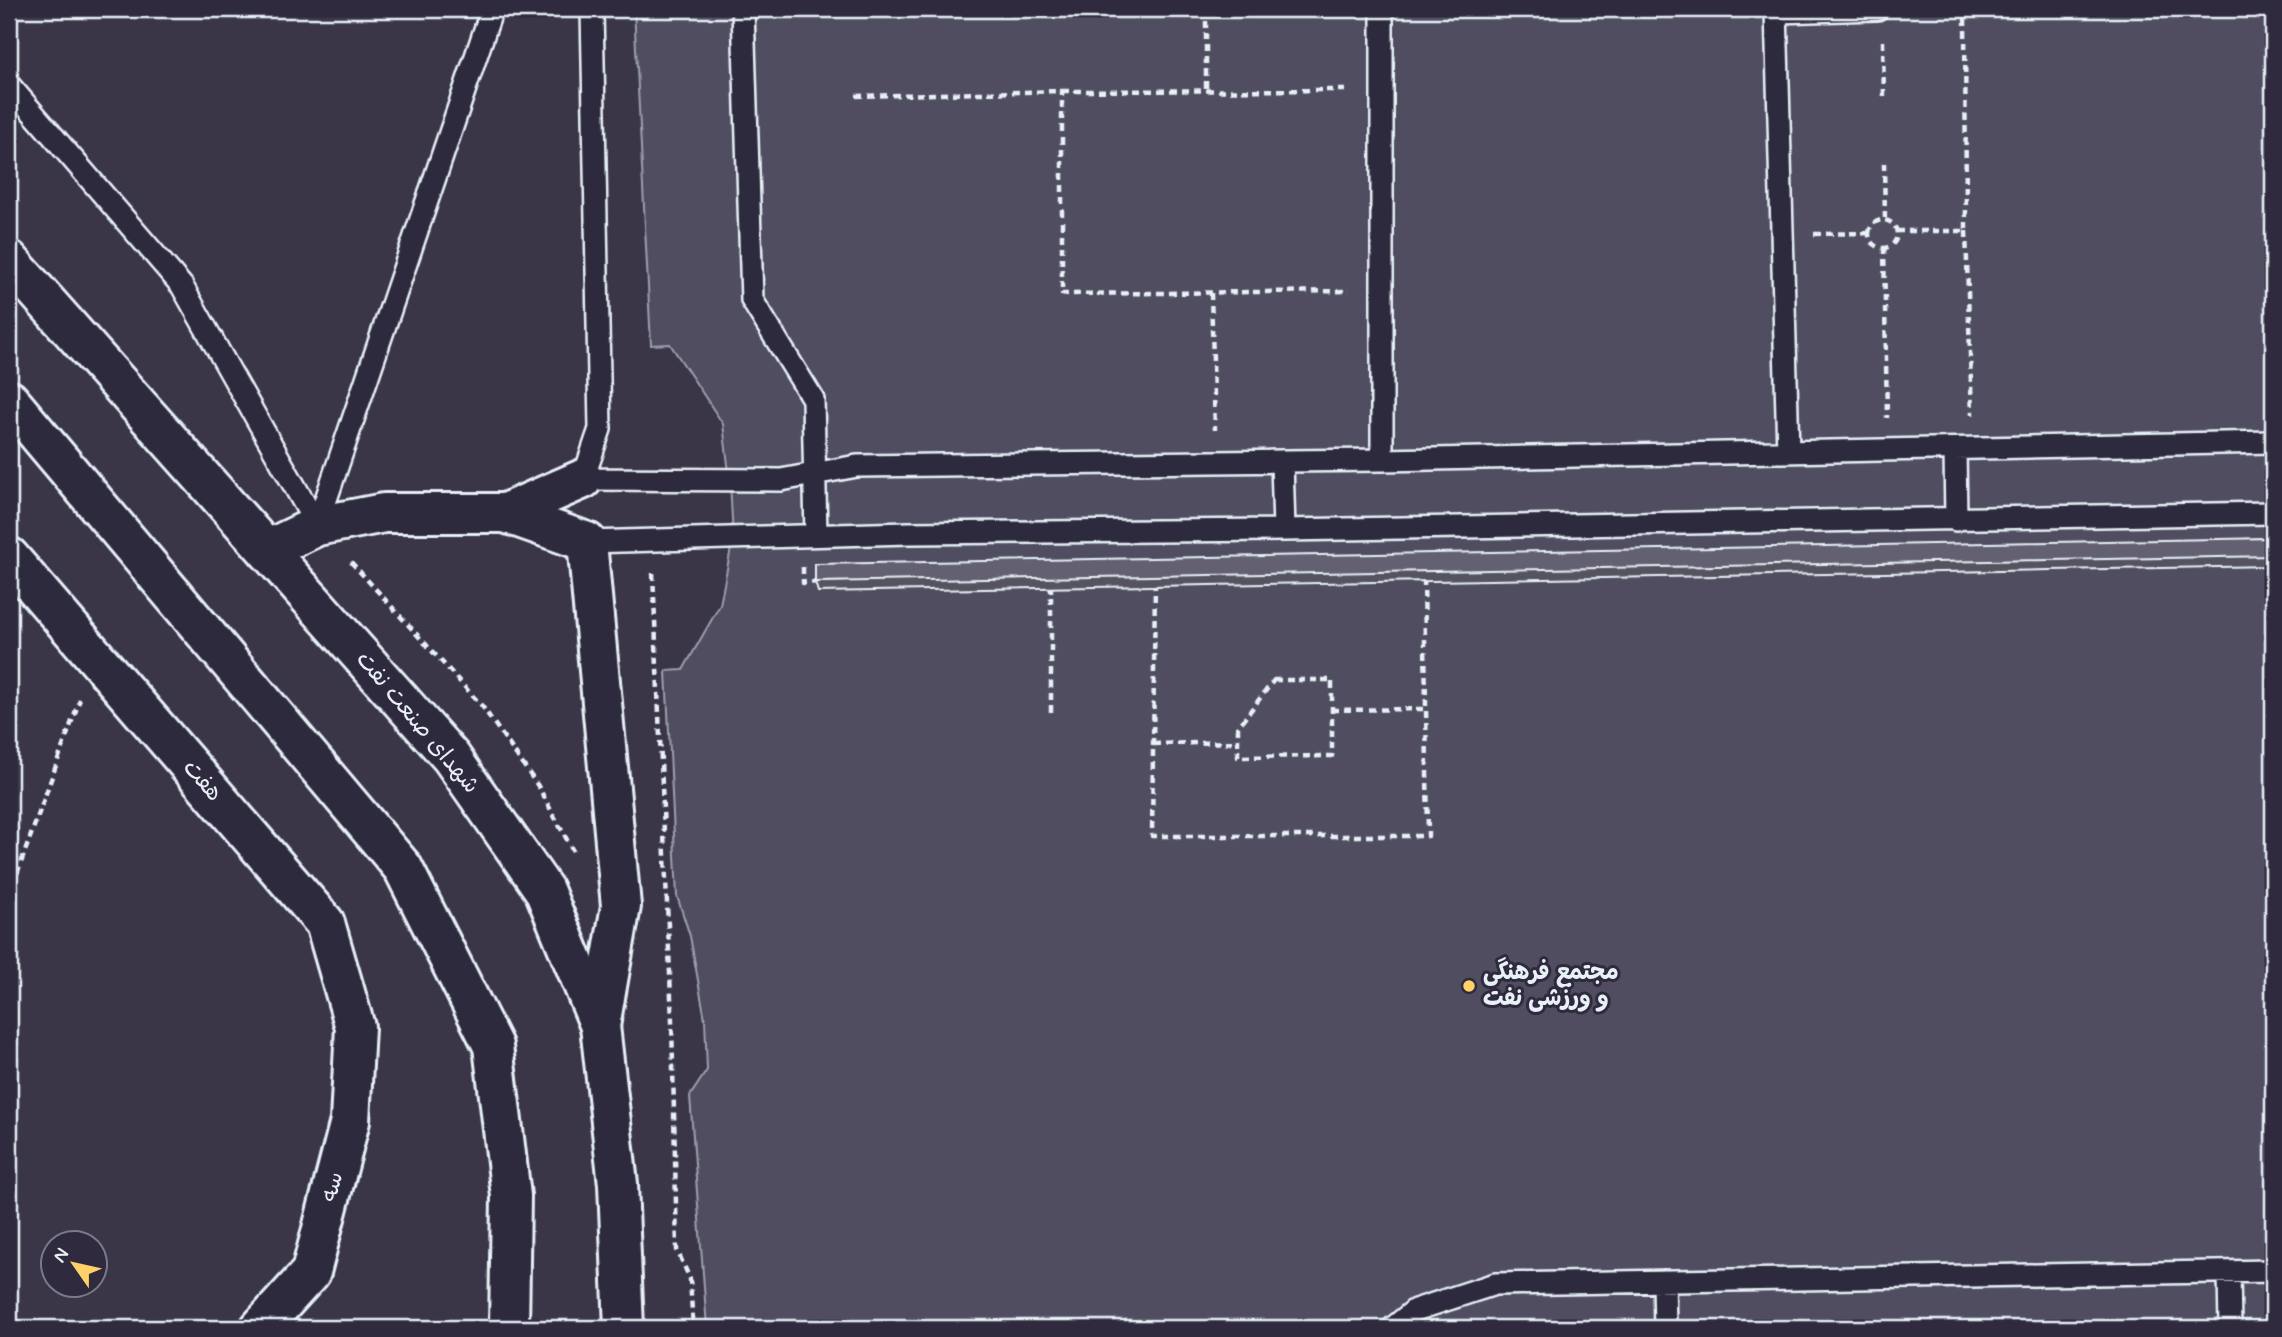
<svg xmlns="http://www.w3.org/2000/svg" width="2282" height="1337" font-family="Mynerve,'Playpen Sans Arabic',sans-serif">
  <rect width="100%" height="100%" fill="#3a3648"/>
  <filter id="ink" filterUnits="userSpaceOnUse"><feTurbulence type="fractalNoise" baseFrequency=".0143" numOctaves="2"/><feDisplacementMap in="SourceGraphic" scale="14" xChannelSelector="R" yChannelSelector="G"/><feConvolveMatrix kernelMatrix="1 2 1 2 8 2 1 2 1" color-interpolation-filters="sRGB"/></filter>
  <g filter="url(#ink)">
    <path fill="#504e5f" stroke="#9ca0ac" stroke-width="2" d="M634 9H2273V1328H707L690 1096 707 1070 705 1019 690 936 677 896 666 671 683 670 720 605 733 538 730 481 723 424 670 344 651 345Z"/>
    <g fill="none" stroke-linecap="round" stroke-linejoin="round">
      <g stroke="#e8f1f8" stroke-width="26">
        <path id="service" d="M592 9 600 429 583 479 781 480 857 466 1382 460 2273 442
          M743 9 752 300 813 399 816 535
          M1776 9 1788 452
          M1777 12 1877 9
          M9 85 182 286 317 526
          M1955 449 1956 520
          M1382 460V9
          M1282 461 1284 530
          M317 526 492 9
          M587 542 909 533 1284 530 2273 513
          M2229 1272 2230 1328
          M1664 1281 1665 1328
          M1393 1328 1415 1310 1495 1284 2273 1271"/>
      </g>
      <g stroke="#e8f1f8" stroke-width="44">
        <path id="minor" d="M505 513 583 479
          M267 550 317 526 384 513H505L587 542 621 906 600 1026
          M9 557 325 923 355 1027 350 1121 311 1272 260 1328"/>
      </g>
      <g stroke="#e8f1f8" stroke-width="44">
        <path id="secondary" d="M9 260 451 757 544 890 600 1026 618 1184 624 1328
          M9 400 403 868 493 1046 511 1196 509 1328"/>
      </g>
      <path stroke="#e8f1f8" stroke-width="4.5" stroke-dasharray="7 5" stroke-linecap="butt" d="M1206 9V91
        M1883 41 1884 99
        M1062 91 1349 90
        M856 96 1062 91V294L1349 291
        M1884 163 1885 220
        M1869 234a14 14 0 1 1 28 0a14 14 0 1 1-28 0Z
        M1896 231H1966L1965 9
        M1966 231 1972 415
        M1814 234 1870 233
        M1884 247 1887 418
        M1211 293 1215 430
        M351 562 482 706 538 786 573 851
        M803 567V583L821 582
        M653 573 672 1021 677 1250 690 1279 693 1328
        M1155 582 1152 836H1428L1424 577
        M1274 680H1332V756L1238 757V727Z
        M1332 710 1426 709
        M1051 712V583
        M1153 744 1238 742
        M9 896 80 699"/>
      <use href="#service" stroke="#2f2a3d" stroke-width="21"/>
      <use href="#minor" stroke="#2f2a3d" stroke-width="38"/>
      <use href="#secondary" stroke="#2f2a3d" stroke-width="38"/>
    </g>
    <path fill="#555361" stroke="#e8f1f8" stroke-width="2" d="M2273 538V566L818 592 815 582Z"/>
    <path fill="#636171" stroke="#e8f1f8" stroke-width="2" d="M2273 538V556L815 582V564Z"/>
  </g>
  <circle fill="#ffd166" stroke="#2f2a3d" stroke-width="2.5" cx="1469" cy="986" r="7"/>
  <g text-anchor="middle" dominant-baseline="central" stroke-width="6" stroke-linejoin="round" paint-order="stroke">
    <g font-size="23" fill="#e8f1f8" stroke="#2f2a3d">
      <text transform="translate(417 723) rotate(50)">شهدای صنعت نفت</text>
      <text transform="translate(202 781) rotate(49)">هفت</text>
      <text transform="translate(333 1187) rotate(-75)">سه</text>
    </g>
    <g font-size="23" font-weight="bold" fill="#e8f1f8" stroke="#2f2a3d" text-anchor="start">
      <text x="1483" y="973">مجتمع فرهنگى<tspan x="1483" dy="26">و ورزشى نفت</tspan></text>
    </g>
  </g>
  <rect width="2282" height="1337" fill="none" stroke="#2f2a3d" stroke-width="35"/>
  <rect x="18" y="18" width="2247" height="1302" fill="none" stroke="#e8f1f8" stroke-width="2.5" filter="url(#ink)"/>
  <g transform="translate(74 1264) rotate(304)"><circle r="33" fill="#2f2a3d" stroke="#797a88" stroke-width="2"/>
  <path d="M0-5L12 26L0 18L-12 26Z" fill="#ffd166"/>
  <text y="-10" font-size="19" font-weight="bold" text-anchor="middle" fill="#e8f1f8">N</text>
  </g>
</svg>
